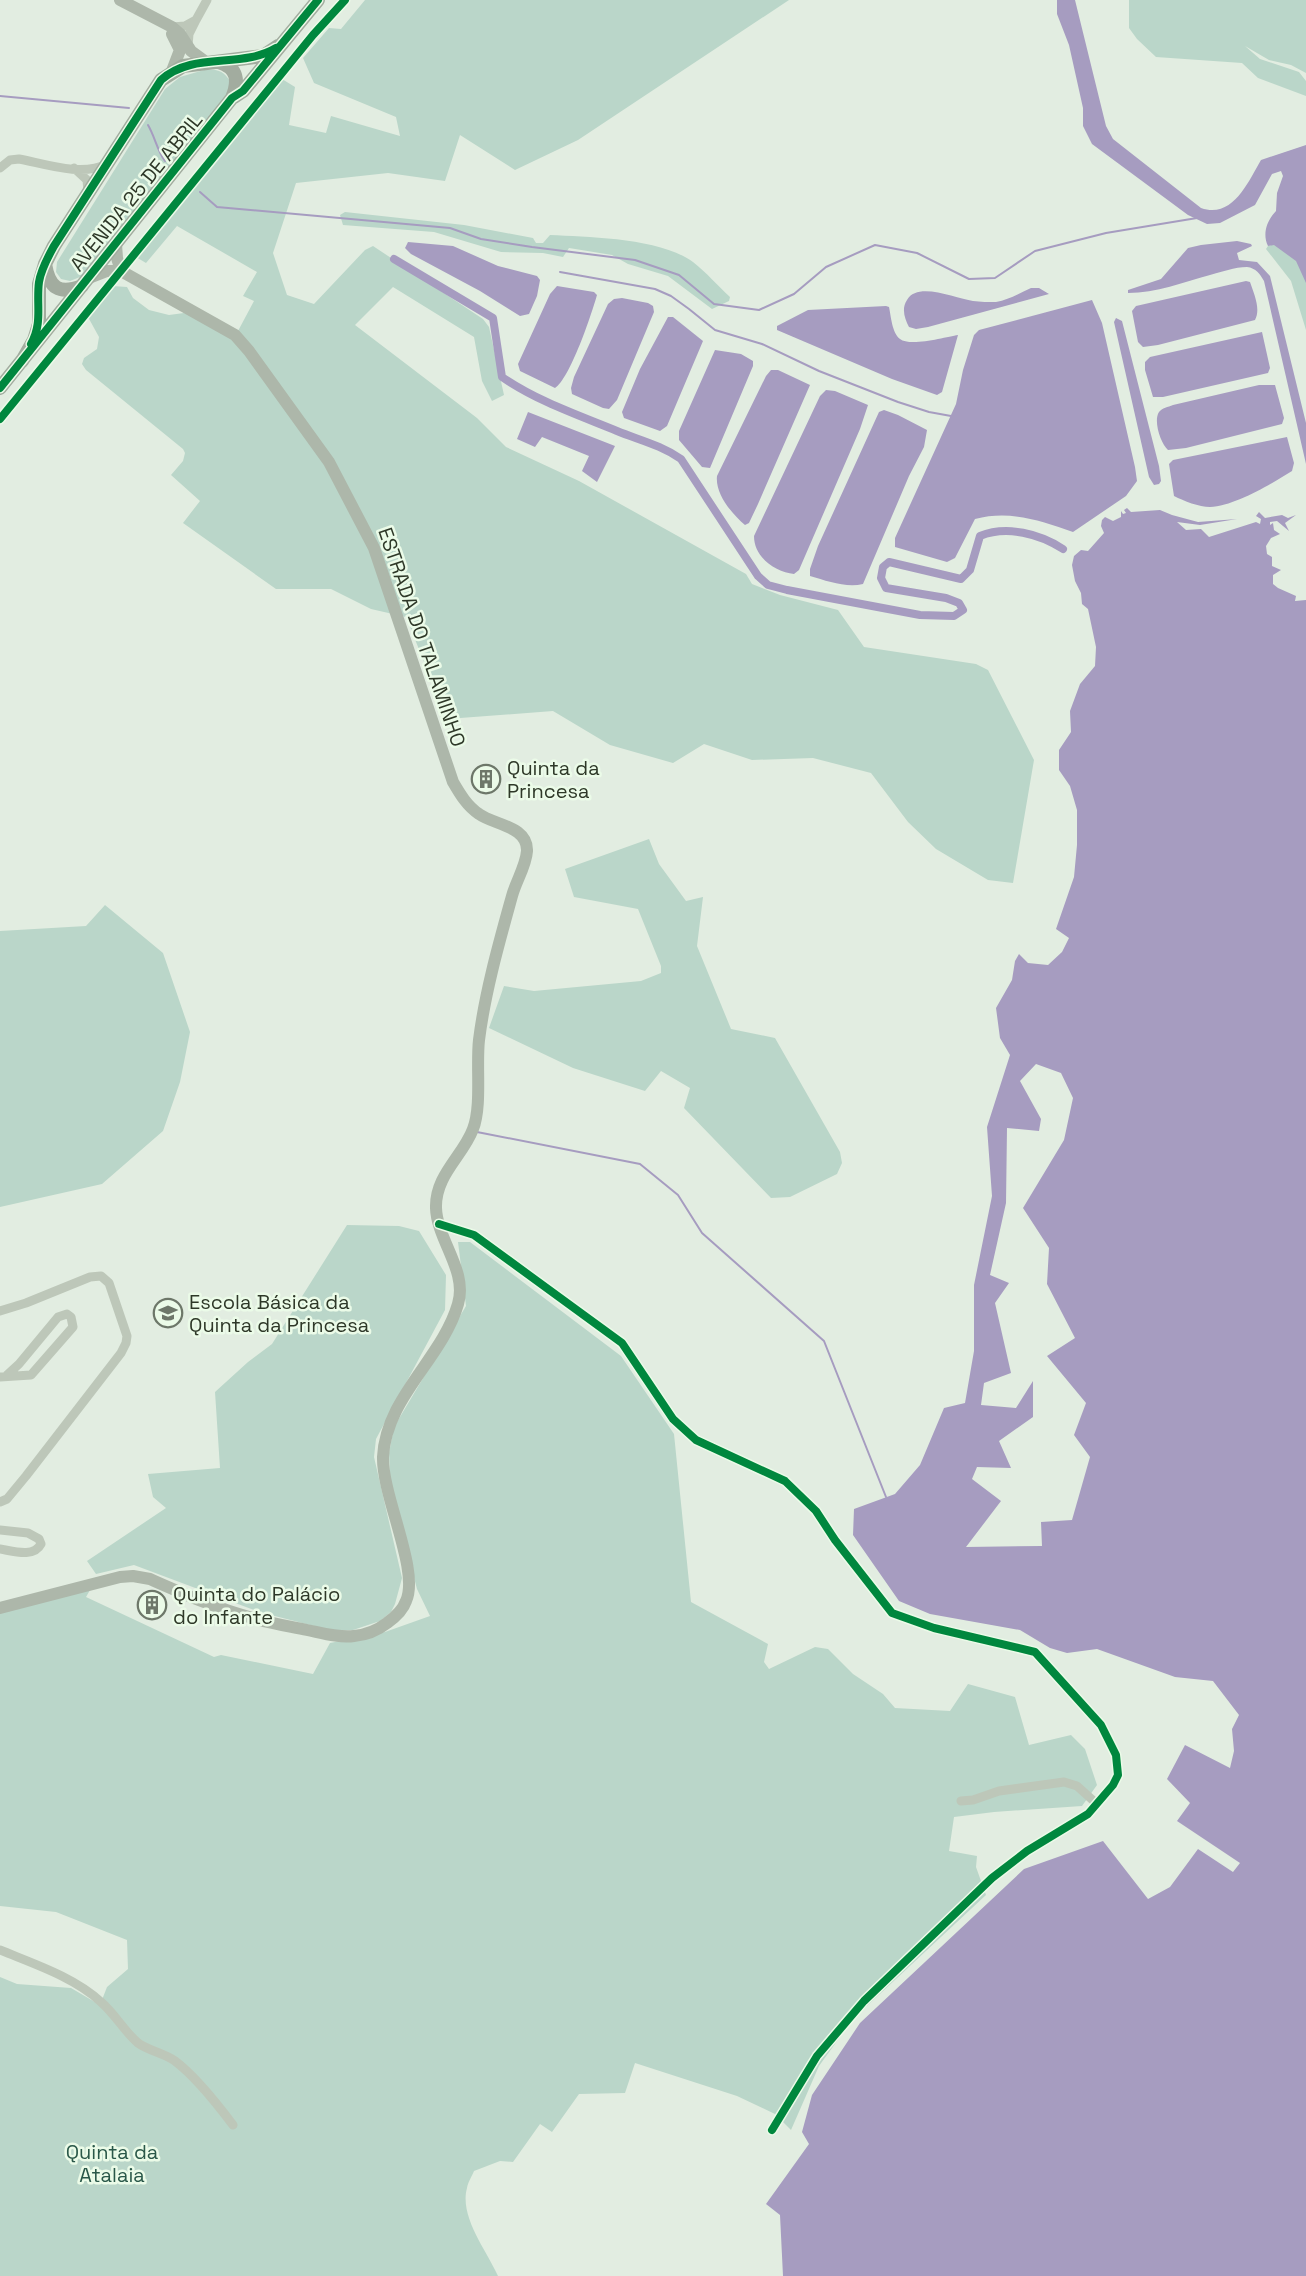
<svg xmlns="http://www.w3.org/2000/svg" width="1306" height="2276" font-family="'Space Grotesk',sans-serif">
  <rect width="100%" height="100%" fill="#e2ede1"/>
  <path fill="#bad6c9" d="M365 0H789L578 140 515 170 460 135 445 181 388 173 296 183 273 253 287 295 314 304 365 250 373 246 483 319 489 327 504 395 492 401 482 381 474 337 393 287 355 325 477 418 506 447 579 481 746 574 752 584 780 595 838 610 864 647 976 664 988 670 1034 760 1013 883 988 880 936 849 908 822 871 773 813 758 752 760 704 744 673 763 610 745 553 711 447 719 406 617 371 609 331 589H276L183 523 200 501 171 475 183 461 185 453 183 449 86 370 82 364 84 358 97 349 99 337 88 317 113 286 127 287 133 298 149 310 169 315 184 313 238 331 254 301 243 296 257 272 177 226 146 263 136 257 282 79 295 87 289 125 326 133 331 116 400 136 396 117 314 83 303 58 329 28 341 29Z
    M1129 0H1306V73L1291 65 1269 60 1245 46 1260 59 1299 72 1306 81V96L1258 78 1242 63 1156 57 1137 39 1129 28Z
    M204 70C217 69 223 70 230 81L229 92 80 277 70 281 61 279 56 272 57 262 165 89 180 77Z
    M345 212 464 225 533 238 536 243H543L550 235C590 237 660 238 693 262 706 272 718 286 730 297L729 301 712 309 668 276 628 264 612 255 569 248 563 257 543 253 501 252 434 232 343 225 340 215Z
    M1306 234V330L1291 281 1266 249 1268 246Z
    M649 839 659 864 686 901 703 897 697 946 731 1029 775 1038 840 1152 842 1163 837 1174 790 1197 771 1198 684 1108 690 1088 661 1071 645 1091 573 1068 489 1028 504 986 534 991 641 981 661 973V966L638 909 574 897 565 869Z
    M105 905 163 953 190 1032 180 1082 163 1131 102 1184 0 1207V931L86 926Z
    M347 1225 399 1226 419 1231 446 1275 445 1310 376 1439 374 1457 402 1578 395 1604 391 1612 380 1621 353 1630H330L259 1612 134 1565 96 1574 87 1561 166 1508 153 1497 148 1474 220 1468 215 1392 248 1362 272 1344Z
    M458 1242H470L621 1356 674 1434 691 1602 768 1644 764 1662 769 1669 815 1647 828 1649 853 1674 883 1694 895 1708 950 1711 968 1684 1015 1697 1029 1745 1071 1735 1085 1749 1097 1785 1082 1806 994 1812 954 1817 949 1851 977 1856 976 1867 986 1895 853 2019 819 2066 791 2130 775 2114 737 2096 635 2063 625 2093 579 2094 552 2132 540 2124 513 2162 500 2161 474 2171C472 2176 468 2182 467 2188 459 2217 487 2251 498 2276H0V1977L17 1984 71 1988 100 2005 107 1987 128 1969 127 1940 56 1912 0 1906V1613L90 1590 86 1597 214 1657 221 1655 313 1674 330 1643 385 1632 430 1616 417 1589 393 1496 390 1477 389 1453 394 1427 466 1306Z"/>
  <path fill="#a69cc0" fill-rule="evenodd" d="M1057 0H1075L1106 126 1113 139 1201 208C1233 219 1248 182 1261 160L1306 145V283L1296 261 1274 245 1268 246C1262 234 1267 220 1276 211L1277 193 1283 176 1281 171 1272 174 1255 205 1220 223 1207 224 1188 215 1092 144 1083 126V108L1069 45 1057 14Z
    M1237 241 1251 244 1252 246 1237 253 1239 260 1257 262 1270 276 1306 423V464L1264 281C1260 274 1256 268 1247 267 1235 267 1221 272 1210 275 1184 282 1156 293 1128 293V290L1161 279 1188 248 1201 245Z
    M408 242 453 246 498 266 537 276 540 280 537 296 529 314 520 316 480 291 411 254 405 248Z
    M1246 281 1250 282C1254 294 1261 309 1255 320L1158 345 1143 347 1138 342 1132 311 1136 306Z
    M557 286 594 292 597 295C592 313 570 379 555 388L520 371 518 364 550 294Z
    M1031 288H1039L1049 294 928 327 916 329 909 327C905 319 901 309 907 300 918 281 956 299 973 301 980 302 989 302 996 302 1009 300 1020 293 1031 288Z
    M622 298 648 303 653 306 654 312 617 400 609 409 603 408 572 394 571 388 574 377 608 304 614 299Z
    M1092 300 1102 323 1135 467 1137 481 1126 496 1073 532C1040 520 1009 510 975 519L955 558 947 562 895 547V538L956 404 963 370 974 335 979 330Z
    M886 306 889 307C891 316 892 333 900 339 910 347 946 337 958 335L942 392 937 395 892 379 777 330V326L808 310Z
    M668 317H673L703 341 667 426 660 431 624 418 622 412 640 369Z
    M1116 318 1122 321 1159 466 1161 481 1159 484 1154 485 1149 477 1114 322Z
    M1262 332 1270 368 1268 373 1163 397H1153L1145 370V362L1150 357Z
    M715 350 741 354 753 361V366L710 468 702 467 679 440V431Z
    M771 370H778L810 385 758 504 749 523 745 525C732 514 715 494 717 476L766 376Z
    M1259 385H1275L1284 418 1282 424 1186 448 1168 450C1161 444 1153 421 1159 412 1162 408 1168 407 1173 405Z
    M826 390 835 391 868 405 860 429 799 570 794 574C776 572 754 558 754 536L820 396Z
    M884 410 898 415 927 430 924 447 909 476 863 584C846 588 827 581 810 576V569L818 546 879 412Z
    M528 412 615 446 597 482 582 471 589 456 542 437 535 447 517 439Z
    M1287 437 1294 463 1292 471C1271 484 1235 506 1210 507 1199 507 1184 501 1174 496L1169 464 1173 460Z
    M1127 508 1131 512 1160 510 1172 515 1198 522 1237 519 1200 525 1177 522 1186 530 1201 529 1209 537 1256 522 1260 524 1261 519 1256 516 1259 512 1265 518 1282 515 1288 518 1296 515 1285 523 1289 531 1277 521 1270 522V525L1273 523 1274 530 1280 534 1271 538 1266 546 1267 554 1272 557V566L1281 570 1273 575V584L1278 588 1296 596 1295 601 1306 600V2276H783L780 2215 766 2204 809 2144 802 2132 812 2095 860 2023 1024 1869 1103 1841 1148 1899 1170 1887 1198 1849 1233 1872 1240 1863 1177 1821 1190 1803 1167 1779 1185 1745 1230 1768 1234 1751 1232 1729 1239 1715 1213 1681 1175 1677 1097 1649 1067 1653 1050 1648 1020 1630 930 1614 899 1601 853 1535 854 1509 895 1494 920 1465 944 1408 965 1403 974 1351V1285L992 1196 987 1127 1010 1055 1000 1038 996 1008 1012 980 1015 961 1019 954 1028 963 1048 965 1062 952 1069 938 1056 929 1074 877 1077 845V810L1070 786 1059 770V750L1071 732 1070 711 1080 684 1095 666 1096 647 1088 609 1082 604 1081 593 1075 581 1072 565 1074 556 1081 550 1088 551 1104 533 1101 526 1102 520 1105 517 1113 521 1121 517V511L1123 514 1126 513 1124 510ZM1036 1064 1061 1073 1073 1098 1064 1140 1023 1208 1049 1248 1047 1284 1075 1338 1047 1356 1086 1403 1074 1435 1090 1457 1072 1520 1041 1522 1042 1546 966 1547 1001 1501 972 1479 977 1467 1011 1468 999 1441 1033 1417V1381L1016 1408 981 1405 984 1383 1011 1373 995 1303 1009 1283 990 1275 1006 1203 1007 1128 1039 1131 1041 1119 1020 1081Z"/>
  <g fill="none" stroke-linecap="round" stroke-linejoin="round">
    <path stroke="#a69cc0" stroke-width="2" d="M0 96 129 108
      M148 125C155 137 157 150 165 161
      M200 192 217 207 450 228 481 239 532 247 635 260 679 275 714 304 759 310 794 294 826 267 875 245 917 253 969 279 995 278 1035 251 1106 233 1197 218
      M560 272 655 289 671 296 689 309 715 330 762 344 819 371 898 402 929 412 951 416
      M477 1132 640 1164 678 1195 702 1233 824 1341 886 1497"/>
    <path stroke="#a69cc0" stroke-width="8" d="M394 259 493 318 502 377C537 401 578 415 617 431 639 440 661 445 681 459L758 576 768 585 787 590 920 615 954 616 963 610 959 603 946 598 886 588 881 578 883 567 889 562 961 579 970 570 980 536C1007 525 1040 534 1063 549"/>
    <path stroke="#bdc7b9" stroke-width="9" d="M196 20 207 0
      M172 27 185 26 196 20 189 34 188 46
      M0 168 10 160 19 159C45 164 82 177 107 164
      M74 168 87 180 88 192
      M439 1224 474 1235 622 1343 673 1419 696 1440 785 1481 816 1511 835 1540 892 1613 934 1628 1035 1652 1101 1725 1116 1755 1118 1775 1113 1785 1088 1814 1027 1851 992 1878 864 2001 817 2056 772 2130
      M0 1311 26 1303 90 1277 101 1276 109 1283 127 1336 126 1343 121 1353 26 1476 7 1499 0 1502
      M0 1377 31 1375 73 1327 71 1317 67 1314 58 1317 19 1364 7 1375
      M0 1530 28 1533 39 1539 41 1544C34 1558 13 1551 0 1549
      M961 1801 973 1800 999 1791 1064 1782 1077 1786 1097 1804
      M0 1950C34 1964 74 1977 101 2002 115 2014 124 2031 138 2043 149 2051 164 2053 175 2061 195 2076 218 2105 233 2125"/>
    <path stroke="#adb7aa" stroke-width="12" d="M120 0 172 27 180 34 191 51 206 62
      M172 71 180 50 172 34
      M116 244 117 258 121 271
      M0 1608 120 1577 133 1576 150 1579C182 1593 215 1608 249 1617 268 1623 288 1626 307 1630 322 1633 339 1638 354 1636 365 1635 378 1630 387 1623 394 1618 403 1610 406 1601 420 1571 382 1496 383 1457 386 1397 442 1359 458 1304 468 1271 437 1240 436 1208 435 1175 463 1156 473 1129 482 1106 476 1066 479 1040 485 992 499 943 512 896 516 881 526 866 527 851 528 826 494 825 479 814 467 806 460 794 453 782L374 548 329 462 249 351 235 335 121 271H107L89 278"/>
    <path stroke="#a2ac9f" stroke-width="14" d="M234 97 243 91 318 0
      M45 264C49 288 59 295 82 286
      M22 361 34 340 39 324V284L45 264 54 246 161 80 183 66 263 56 278 46
      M0 388 232 98C239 81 238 68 219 62"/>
    <g stroke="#ebfbe8" stroke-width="11">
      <path id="cycleway" d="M31 344C43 323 36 304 39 282 41 269 48 257 54 246L161 80C193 51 241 69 276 48
        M0 388 232 98 243 91 318 0
        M0 419 313 35 345 0
        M439 1224 474 1235 622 1343 673 1419 696 1440 785 1481 816 1511 835 1540 892 1613 934 1628 1035 1652 1101 1725 1116 1755 1118 1775 1113 1785 1088 1814 1027 1851 992 1878 864 2001 817 2056 772 2130"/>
    </g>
    <use href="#cycleway" stroke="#00873e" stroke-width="8"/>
  </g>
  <defs>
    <g id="building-ring" transform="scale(1.5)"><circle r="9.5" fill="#ebfbe8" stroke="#6d7769" stroke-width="1.5"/><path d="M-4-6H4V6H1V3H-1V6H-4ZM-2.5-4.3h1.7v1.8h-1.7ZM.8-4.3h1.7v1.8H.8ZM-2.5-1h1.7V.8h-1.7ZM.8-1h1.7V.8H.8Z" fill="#6d7769"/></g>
    <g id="school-ring" transform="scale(1.5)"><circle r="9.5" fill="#ebfbe8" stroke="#6d7769" stroke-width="1.5"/><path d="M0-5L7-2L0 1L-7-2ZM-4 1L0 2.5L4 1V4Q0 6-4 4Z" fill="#6d7769"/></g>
  </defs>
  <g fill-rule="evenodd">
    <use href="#building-ring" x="486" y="779"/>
    <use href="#school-ring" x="168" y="1313"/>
    <use href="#building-ring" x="152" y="1605"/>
  </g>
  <g text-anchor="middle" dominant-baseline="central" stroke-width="5" stroke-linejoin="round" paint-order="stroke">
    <g font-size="20" fill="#2e3828" stroke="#ebfbe8">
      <text transform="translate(136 192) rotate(-51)">AVENIDA 25 DE ABRIL</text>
      <text transform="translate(422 637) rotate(71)">ESTRADA DO TALAMINHO</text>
    </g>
    <g font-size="20" fill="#2e3828" stroke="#ebfbe8" text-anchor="start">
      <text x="507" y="768">Quinta da<tspan x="507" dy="23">Princesa</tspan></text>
      <text x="189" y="1302">Escola Básica da<tspan x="189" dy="23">Quinta da Princesa</tspan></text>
      <text x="173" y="1594">Quinta do Palácio<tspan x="173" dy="23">do Infante</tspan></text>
    </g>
    <g font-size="20" fill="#2a5849" stroke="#ebfbe8">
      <text x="112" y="2152">Quinta da<tspan x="112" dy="23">Atalaia</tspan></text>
    </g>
  </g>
</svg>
